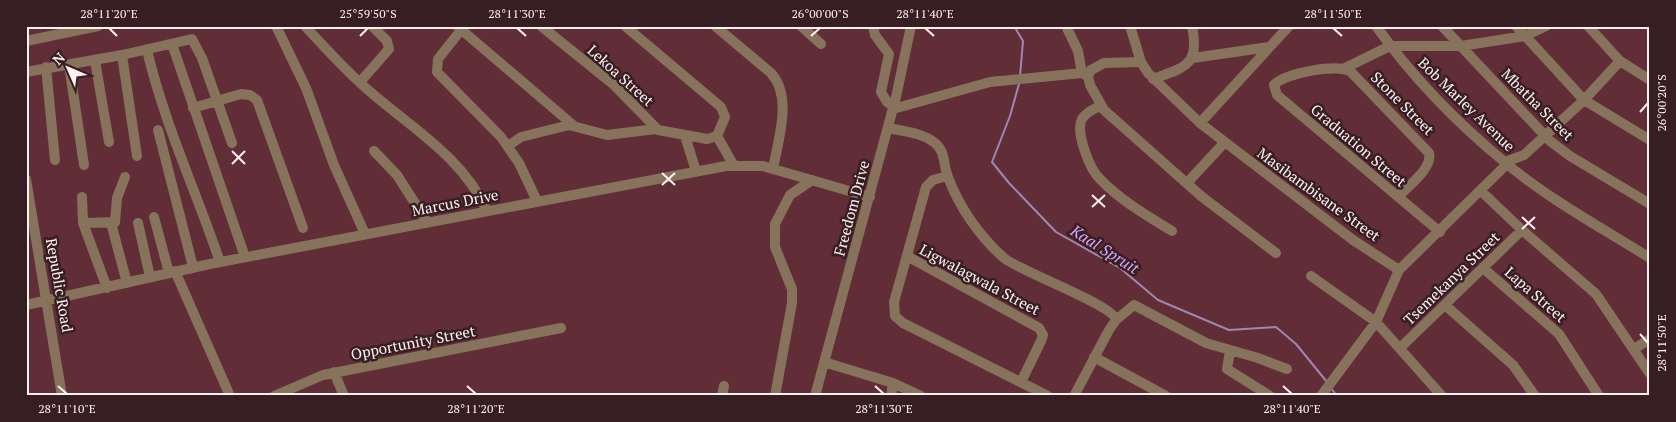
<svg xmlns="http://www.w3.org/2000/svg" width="1676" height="422" font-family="'PT Serif',serif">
  <rect width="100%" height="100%" fill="#612d37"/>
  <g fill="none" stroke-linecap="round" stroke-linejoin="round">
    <path stroke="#a186b0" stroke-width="2" d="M1014 26 1023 41 1020 76
      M1019 84 1010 116 992 162 1009 183 1056 232 1120 268 1158 300 1229 330 1276 327 1296 344 1327 382
      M1331 388 1337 396"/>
    <path stroke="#87725b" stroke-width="10" d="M276 26 306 88 334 165 365 234
      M305 26C325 48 345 70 367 89 410 127 463 157 487 211
      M457 26 573 125
      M541 26 613 84 658 130 707 139 717 136 725 117 721 107 625 26
      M715 26 771 73C793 97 778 140 773 169
      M801 26 821 44
      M873 26 875 35 889 54 881 92 887 102 894 107
      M1066 26 1078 51 1082 73 1087 76
      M1130 26 1141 62 1148 73 1200 123 1353 240 1399 270
      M1376 26C1413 78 1457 123 1507 164 1550 200 1602 228 1650 258
      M1442 26 1550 141 1570 156 1650 204
      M1516 26 1584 100 1650 140
      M1588 26 1620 61 1650 80
      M461 30 438 59 437 72 501 137 519 163 537 201
      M26 41 98 26
      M172 44 245 257
      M147 50C164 123 196 191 220 262
      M122 55 137 156
      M1193 58 1269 47
      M95 61 109 142
      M1141 62 1104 63 1091 70 1088 76 1090 85 1104 110 1201 196 1276 253
      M69 65 84 165
      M46 67 55 160
      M1345 68 1390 46H1461L1525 36 1546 26
      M26 72 122 55 192 39 202 58 232 143
      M1153 79C1186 67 1200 65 1192 26
      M360 82 389 49 387 41 372 26
      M1100 106C1094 109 1086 112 1082 119 1075 132 1090 170 1100 179 1120 200 1147 216 1172 231
      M193 108 241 94 250 95 257 100 303 228
      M893 109 990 82 1082 73
      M1200 123 1289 26
      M888 128C903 131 923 133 935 143 946 152 943 165 948 177 959 207 980 237 1004 258 1021 272 1114 305 1116 320
      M158 130 193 267
      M685 136 696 171
      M717 136 734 166
      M508 146 521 137 569 125 607 135 656 129
      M374 151 397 175 427 222
      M1505 162 1524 155 1584 100 1620 61
      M947 176 933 180 926 187 894 302 895 316 903 323 1048 396
      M26 179 62 396
      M1187 183 1224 143
      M1481 191 1522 230 1596 294 1650 374
      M82 197 83 223 107 288
      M1398 197C1408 186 1433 168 1429 153L1351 72C1338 63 1285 73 1274 85L1277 95 1440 232
      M154 217 169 273
      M83 223 115 222 117 198 125 177
      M111 223 127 283
      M138 223 150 277
      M907 256 1039 328 1043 335 1041 341 1021 382
      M1483 268 1559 334 1599 396
      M175 271 230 396
      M1311 276 1376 322 1442 396
      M26 305 210 264 726 166H763L870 197
      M1445 305 1513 365 1535 396
      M1401 347 1522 230
      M1634 349 1650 339
      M1230 351 1227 369 1270 396
      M1094 357 1166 396
      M824 362 893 383 921 396
      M334 372 344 396
      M274 396 323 375 561 328
      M722 396 724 386
      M775 396 792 303V289L775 247V224L790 195 812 180
      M815 396 896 97 911 26
      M891 396 893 383
      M1074 396 1109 330 1116 320 1134 305 1206 343 1258 358 1287 369
      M1321 396 1376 322 1399 270 1507 164"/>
  </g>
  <path fill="none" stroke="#fff1f2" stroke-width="2" d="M109 28 117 36M517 28 526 36M925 28 934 36M1333 28 1342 36M360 36 368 28M811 36 820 28M1640 112 1648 103M232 151 245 164M232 164 245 151M662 173 675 185M662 185 675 173M1092 195 1105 207M1092 207 1105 195M1522 217 1535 229M1522 229 1535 217M1640 334 1648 343M58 386 67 394M467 386 476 394M875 386 884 394M1283 386 1292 394"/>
  <g text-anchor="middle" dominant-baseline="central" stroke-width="5" stroke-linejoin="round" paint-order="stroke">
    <g font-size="15" fill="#fff1f2" stroke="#361e22">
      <text transform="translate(621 75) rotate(42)">Lekoa Street</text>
      <text transform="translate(1403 103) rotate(45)">Stone Street</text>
      <text transform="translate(1467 104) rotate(44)">Bob Marley Avenue</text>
      <text transform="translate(1538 104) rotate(45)">Mbatha Street</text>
      <text transform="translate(1359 145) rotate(40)">Graduation Street</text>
      <text transform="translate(1319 194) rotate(36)">Masibambisane Street</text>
      <text transform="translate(455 202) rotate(-11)">Marcus Drive</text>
      <text transform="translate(851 208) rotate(-75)">Freedom Drive</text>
      <text transform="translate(1451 278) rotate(-44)">Tsemekanya Street</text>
      <text transform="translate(980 279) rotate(28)">Ligwalagwala Street</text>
      <text transform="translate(60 285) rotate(80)">Republic Road</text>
      <text transform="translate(1536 294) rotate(41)">Lapa Street</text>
      <text transform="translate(413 342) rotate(-11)">Opportunity Street</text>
    </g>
    <g font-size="16" font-style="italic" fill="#d7a7fc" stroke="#361e22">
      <text transform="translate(1105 249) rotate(32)">Kaal Spruit</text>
    </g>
  </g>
  <rect width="1676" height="422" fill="none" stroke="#361e22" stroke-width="55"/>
  <g transform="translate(68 68) rotate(315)" stroke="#361e22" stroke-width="4" paint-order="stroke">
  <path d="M0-4L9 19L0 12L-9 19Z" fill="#fff1f2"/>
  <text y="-8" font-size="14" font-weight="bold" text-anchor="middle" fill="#fff1f2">N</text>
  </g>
  <rect x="28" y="28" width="1620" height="366" fill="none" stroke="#fff1f2" stroke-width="2"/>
  <g font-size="12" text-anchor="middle" fill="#fff1f2">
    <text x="109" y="18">28°11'20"E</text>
    <text x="368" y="18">25°59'50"S</text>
    <text x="517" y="18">28°11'30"E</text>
    <text x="820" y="18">26°00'00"S</text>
    <text x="925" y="18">28°11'40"E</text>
    <text x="1333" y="18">28°11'50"E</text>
    <text transform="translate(1662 103) rotate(-90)" y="4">26°00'20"S</text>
    <text transform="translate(1662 343) rotate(-90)" y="4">28°11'50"E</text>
    <text x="67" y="413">28°11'10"E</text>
    <text x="476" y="413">28°11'20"E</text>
    <text x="884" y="413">28°11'30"E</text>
    <text x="1292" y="413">28°11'40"E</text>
  </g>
</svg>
